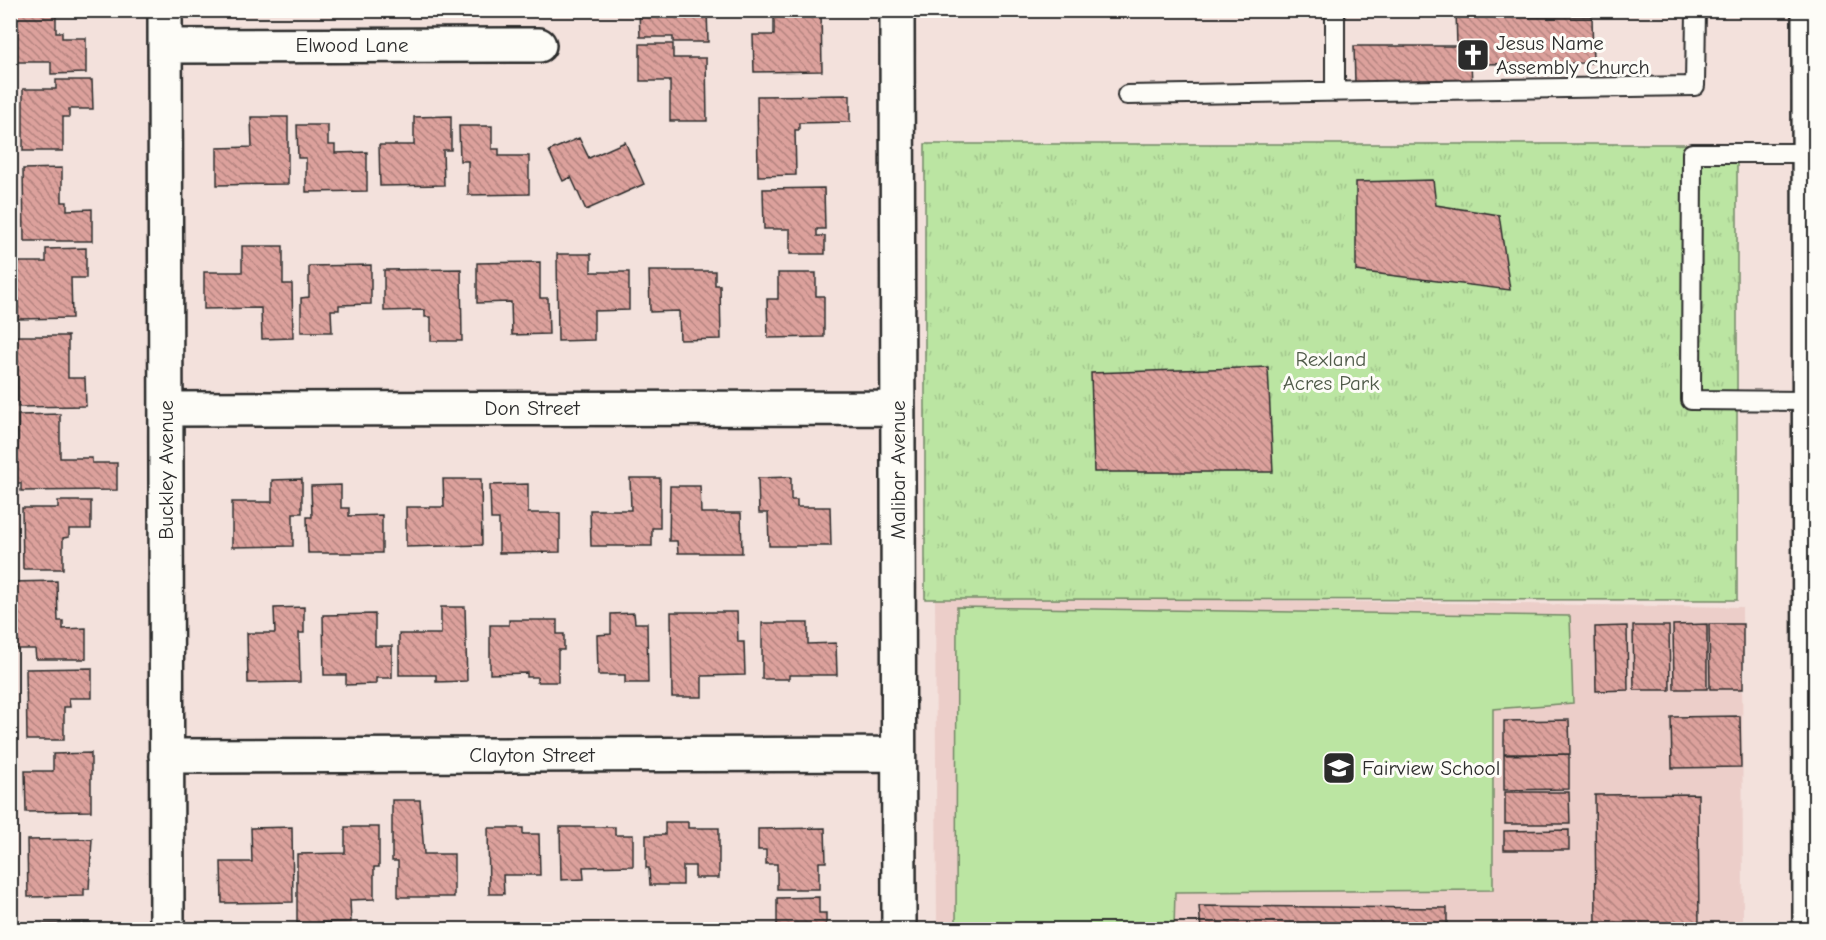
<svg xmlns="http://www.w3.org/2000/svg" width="1826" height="940" font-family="'Comic Neue',sans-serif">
  <defs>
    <pattern id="park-tufts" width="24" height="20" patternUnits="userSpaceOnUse" patternTransform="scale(1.5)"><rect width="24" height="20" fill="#bbe5a2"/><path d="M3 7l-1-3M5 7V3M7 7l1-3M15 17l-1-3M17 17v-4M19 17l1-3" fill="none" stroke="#a1c58c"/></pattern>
    <pattern id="building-back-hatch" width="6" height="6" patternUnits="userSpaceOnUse" patternTransform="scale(1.5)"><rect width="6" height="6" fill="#dca19c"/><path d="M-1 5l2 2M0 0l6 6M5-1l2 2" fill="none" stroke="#b3837f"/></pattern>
  </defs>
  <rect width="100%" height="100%" fill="#f3e1dc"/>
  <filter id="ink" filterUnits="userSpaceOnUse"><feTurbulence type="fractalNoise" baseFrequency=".0167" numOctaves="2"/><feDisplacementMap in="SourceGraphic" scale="12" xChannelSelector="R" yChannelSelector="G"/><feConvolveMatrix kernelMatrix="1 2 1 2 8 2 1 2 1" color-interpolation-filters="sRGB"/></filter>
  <g filter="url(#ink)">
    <path fill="#eccec9" d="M935 596 1742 607 1743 929H937Z"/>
    <path fill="#bbe5a2" stroke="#738866" stroke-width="1.5" d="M957 607 1570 616 1573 703 1493 709V890L1175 892 1174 929H956Z"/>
    <path fill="url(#park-tufts)" stroke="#738866" stroke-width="1.5" d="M925 144H1737V600L925 599Z"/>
    <path fill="url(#building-back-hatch)" stroke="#2b2b2b" stroke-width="1.5" d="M17 10H56V32H62V38H86V73L51 74V62H17Z
      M639 10H707L708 42H673V37H640Z
      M774 10H821L822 71 754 72 753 35H774Z
      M1456 10H1527V17L1592 16 1593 63 1471 64 1472 82 1355 83 1354 46H1457Z
      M640 44H673V58H706L707 121H670V81H640Z
      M56 80H92L93 109H69V117H63V151H23V89H56Z
      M850 95V122L799 123V130H795L796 175 758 176 757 96Z
      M451 116V150H443L444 185 380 186 379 145H414V117Z
      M251 117H288V184L217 185V148L252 147Z
      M297 125H328V145H335V153L367 152V191L306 192V158H298Z
      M459 126H492V149H499V156H529V194L468 195V161H460Z
      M579 138 589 158 625 142 644 184 586 210 571 177 563 181 549 151Z
      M62 168V202H67V210L92 209V241H24L23 169Z
      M1433 180 1436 205 1499 215 1510 290 1356 271V182Z
      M824 188 825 229H817V236H825V254H790V229H764L763 189Z
      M242 246H283V284H292L293 338 262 339 261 308 204 309V272H242Z
      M86 248V278H71L72 318 18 319 17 262H46V249Z
      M557 254H591V272H629V310L594 311V340L558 341Z
      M540 262V298H548L549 334 512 335 511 302 477 303V263Z
      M371 265V304L339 305V310H331L332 332H301V298L309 297V266Z
      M461 269 462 341H431V317H425V310L384 311V270Z
      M649 271H715V285H720L721 339 680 340 679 311 650 312Z
      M778 273H816V296H824V337L768 338 767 299H778Z
      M17 336H68V378H85L86 406 18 407Z
      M1268 367 1273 472H1094L1091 373Z
      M60 414V458H92V463H117V490L21 491V483H10V449H18V415Z
      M791 477V500H797V507H830L831 546H769L768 513H759L758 478Z
      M630 478H660V528H652V546H591L590 510H631Z
      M302 479V513H293V546L232 547V502H272V480Z
      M443 479H481L482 545 406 547V507H444Z
      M528 484V513H560V552L499 553V519H491L490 485Z
      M341 485V508H349V516L382 515V553H308L307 517H312L311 486Z
      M670 486H700L701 513H741L742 553H678L677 541H669Z
      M58 501H91V529H69V537L63 538V569H23L22 508H58Z
      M57 581 58 621H63V629L86 628V659H36L35 649H11V582Z
      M304 607V633H299L300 682 248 683 247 633H275L274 608Z
      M441 607H465L467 681 436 682V675H399V634H441Z
      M671 612H737L738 642H744L745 675 702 676V697H672Z
      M634 613 635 623H647L648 683H625V675H598L597 635 611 634V614Z
      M375 614V646H392V678H376V684L346 685V675H324L323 615Z
      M509 620H557V634H564V650H558V682H537V677H527V673L490 674V625H509Z
      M762 623H808V644L836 643 837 675H789V679H762Z
      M1707 624V689H1674L1673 625Z
      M1709 624H1743V689H1710Z
      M1627 626 1628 690 1596 691 1595 627Z
      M1633 626H1669L1670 690H1634Z
      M92 668V698H69L70 707H64V740H27L26 669Z
      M1740 716 1741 767 1672 768 1671 717Z
      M1569 720 1570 754H1504V721Z
      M91 753V811L26 812 25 771H53V754Z
      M1569 754V789L1504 790V755Z
      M1505 792H1569L1570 824H1505Z
      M1698 794 1699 930H1596L1595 795Z
      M392 800H420L424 854H454V897H398V861H392Z
      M665 822H688V828H719V878H695V866H683V885H650L649 868H646V835H665Z
      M292 827 293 902 222 903 221 862H252L251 828Z
      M345 827H379V867H374V899L350 900 351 922 297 923V854L345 853Z
      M560 827H615V835H633V866L583 867 584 879 561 880Z
      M488 828H523V834H539L540 875H503L504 894H489Z
      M825 828 826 862H819V889H777V864H766V850H758V829Z
      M1569 830V850H1504V831Z
      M92 839 89 889H84V896L28 897 27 840Z
      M819 897V913H826V930H760V925H777V898Z
      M1199 906 1447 908V930H1201Z
      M91 923V930H11V924Z"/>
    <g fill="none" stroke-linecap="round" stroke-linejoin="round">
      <g stroke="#2b2b2b" stroke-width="22">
        <path id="lane" d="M1335 92V10
          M1127 95 1695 86 1696 10
          M1809 153H1692L1691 400 1810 401"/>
      </g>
      <g stroke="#2b2b2b" stroke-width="38">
        <path id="street" d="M165 10 167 930
          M897 10 899 930
          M165 46 539 45
          M166 409 898 408
          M166 756 898 754"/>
      </g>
      <g stroke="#2b2b2b" stroke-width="38">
        <path id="secondary" d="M1809 10 1810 930"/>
      </g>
      <use href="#lane" stroke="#fdfcf7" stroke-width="18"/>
      <use href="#street" stroke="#fdfcf7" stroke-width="33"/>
      <use href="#secondary" stroke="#fdfcf7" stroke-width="33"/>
    </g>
  </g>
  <defs>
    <g id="church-square" transform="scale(1.725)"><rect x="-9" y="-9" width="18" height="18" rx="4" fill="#2b2b2b" stroke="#fdfcf7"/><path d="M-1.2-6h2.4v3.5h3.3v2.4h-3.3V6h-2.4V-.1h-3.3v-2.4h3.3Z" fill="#fff"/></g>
    <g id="school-square" transform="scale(1.725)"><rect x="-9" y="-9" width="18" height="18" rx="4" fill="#2b2b2b" stroke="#fdfcf7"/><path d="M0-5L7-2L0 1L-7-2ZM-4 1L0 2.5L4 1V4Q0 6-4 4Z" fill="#fff"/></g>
  </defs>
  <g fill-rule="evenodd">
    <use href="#church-square" x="1473" y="55"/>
    <use href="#school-square" x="1339" y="768"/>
  </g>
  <g text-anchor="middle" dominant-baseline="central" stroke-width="6" stroke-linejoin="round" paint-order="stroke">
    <g font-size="21" fill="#2b2b2b" stroke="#fdfcf7" text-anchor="start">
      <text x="1496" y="43">Jesus Name<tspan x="1496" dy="24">Assembly Church</tspan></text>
      <text x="1362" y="768">Fairview School</text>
    </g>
    <g font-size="21" fill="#2b2b2b" stroke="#fdfcf7">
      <text x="352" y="45">Elwood Lane</text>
      <text x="532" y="408">Don Street</text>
      <text transform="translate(166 470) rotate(-90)">Buckley Avenue</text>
      <text transform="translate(898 470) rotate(-90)">Malibar Avenue</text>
      <text x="532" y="755">Clayton Street</text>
    </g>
    <g font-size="21" fill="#4f5a49" stroke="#fdfcf7">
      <text x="1331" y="359">Rexland<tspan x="1331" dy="24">Acres Park</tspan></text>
    </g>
  </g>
  <rect width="1826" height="940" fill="none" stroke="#fdfcf7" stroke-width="36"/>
  <rect x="18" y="18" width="1790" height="904" fill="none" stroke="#2b2b2b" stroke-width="2" filter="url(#ink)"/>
</svg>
